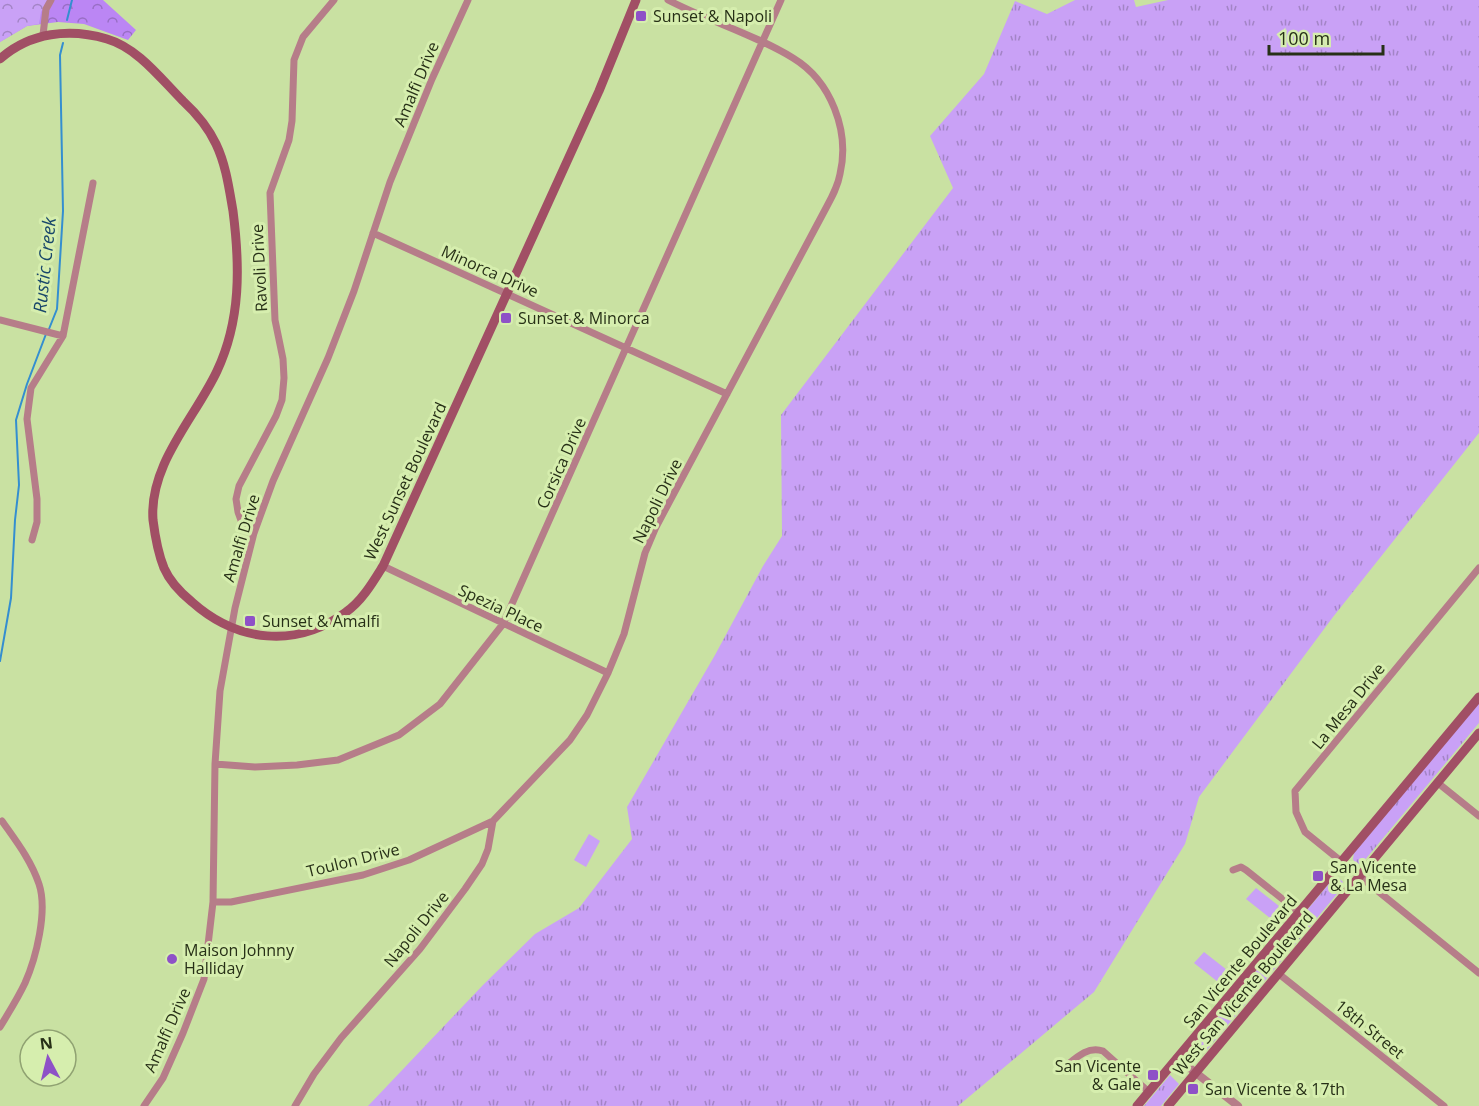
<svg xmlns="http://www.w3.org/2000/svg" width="1479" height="1106" font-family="'Open Sans',sans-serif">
  <defs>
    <pattern id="grass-tufts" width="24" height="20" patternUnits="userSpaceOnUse" patternTransform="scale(1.5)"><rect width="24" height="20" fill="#c9a1f6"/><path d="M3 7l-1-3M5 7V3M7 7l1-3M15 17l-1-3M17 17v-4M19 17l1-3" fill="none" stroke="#a384c6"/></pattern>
    <pattern id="forest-crowns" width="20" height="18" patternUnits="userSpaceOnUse" patternTransform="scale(1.5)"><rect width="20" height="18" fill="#bb86f4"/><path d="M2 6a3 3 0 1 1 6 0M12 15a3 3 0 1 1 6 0" fill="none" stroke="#986ec5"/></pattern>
    <pattern id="park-crowns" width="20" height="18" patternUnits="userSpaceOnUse" patternTransform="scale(1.5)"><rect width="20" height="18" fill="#c9a1f6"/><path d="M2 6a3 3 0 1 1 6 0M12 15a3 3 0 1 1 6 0" fill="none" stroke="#a384c6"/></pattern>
  </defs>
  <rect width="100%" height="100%" fill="#c9e1a2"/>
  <path fill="url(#grass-tufts)" d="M1075 0H1134L1136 7 1168 0H1479V433L1333 617 1199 797 1185 844 1094 992 958 1106H368L483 985 535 934 579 908 632 839 627 807 715 655 763 566 782 536 781 415 953 188 930 136 984 74 1015 1 1047 14Z
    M1479 703V723L1364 861 1360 864 1355 863 1353 859 1354 853Z
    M1338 877 1343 882 1342 888 1206 1051 1200 1055 1196 1054 1194 1050 1195 1045 1332 880Z
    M1170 1075 1179 1084 1161 1106H1144Z"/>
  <path fill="url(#forest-crowns)" d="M0 0H103L136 30 128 40 84 24 58 22 27 26 0 42Z"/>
  <path fill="url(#park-crowns)" d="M0 0H47L41 12 39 24 27 26 0 42Z"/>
  <path fill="#c9a1f6" d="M589 834 600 841 586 867 574 860Z
    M1256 888 1279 906 1270 918 1246 899Z
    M1204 952 1227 970 1218 982 1194 963Z"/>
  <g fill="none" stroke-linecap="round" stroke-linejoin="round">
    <path stroke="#348ed0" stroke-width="2" d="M67 20 72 0
      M49 329 57 309 63 211 60 55 63 43
      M0 661 11 598 15 520 19 485 16 420 27 384 46 334"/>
    <path stroke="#b67d89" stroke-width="7" d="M43 35 46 9 51 0
      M373 233 727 394
      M0 320 63 336 93 183
      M254 533 242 523 238 512 236 499 239 486 276 416 282 400 284 378 283 359 275 320 270 193 289 140 292 121 294 60 303 37 334 0
      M32 540 37 522V499L27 419 31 388 63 336
      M383 566 608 673
      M1479 568 1295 791 1296 812 1305 832 1479 973
      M215 764 255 767 297 765 338 760 399 735 440 704 503 624 781 0
      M1438 783 1479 816
      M1233 870 1241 867 1246 870 1300 913
      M213 902H231L363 875 409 860 493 821
      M1279 974 1444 1106
      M0 1027C9 1012 18 998 25 983 36 958 48 911 39 884 31 860 16 841 2 821
      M1061 1070C1073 1061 1086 1045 1103 1051L1149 1092
      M144 1106 163 1078 183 1033 204 979 213 902 215 764 220 691 235 608 254 533 273 481 328 358 354 291 390 182 432 79 468 0
      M295 1106 314 1074 341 1038 420 949 465 889 482 864 488 849 493 821 570 740 587 715 608 673 624 634 645 553 656 527 826 208C832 197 838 186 840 174 850 131 831 81 793 58 754 34 708 21 668 0"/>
    <path stroke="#b67d89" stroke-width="8" d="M1177 1058 1238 1106"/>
    <path stroke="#a14f65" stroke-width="9" d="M0 59C30 32 70 28 107 39 138 48 161 79 183 101 196 113 208 127 216 144 226 165 229 188 233 211 240 266 241 320 217 371 195 418 149 464 153 520 155 536 158 553 164 568 170 582 181 593 192 602 237 642 296 649 346 612 362 601 373 582 383 566L599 91 636 0
      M1137 1106 1479 697
      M1168 1106 1479 733"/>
  </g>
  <g fill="#8e51c7" stroke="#d6eeae" stroke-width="2">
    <rect x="635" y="10" width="12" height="12" rx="3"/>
    <rect x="500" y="312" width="12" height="12" rx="3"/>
    <rect x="244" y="615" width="12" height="12" rx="3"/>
    <rect x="1312" y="870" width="12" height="12" rx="3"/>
    <circle cx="172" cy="959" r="6"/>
    <rect x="1147" y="1069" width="12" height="12" rx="3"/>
    <rect x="1187" y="1083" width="12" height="12" rx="3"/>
  </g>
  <g text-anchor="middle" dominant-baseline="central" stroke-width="6" stroke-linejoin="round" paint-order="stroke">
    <g font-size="16" fill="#273017" stroke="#d6eeae" text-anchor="start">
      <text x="653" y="16">Sunset &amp; Napoli</text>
      <text x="518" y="318">Sunset &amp; Minorca</text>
      <text x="262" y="621">Sunset &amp; Amalfi</text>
      <text x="1330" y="867">San Vicente<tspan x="1330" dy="18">&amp; La Mesa</tspan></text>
      <text x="184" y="950">Maison Johnny<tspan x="184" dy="18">Halliday</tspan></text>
      <text x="1141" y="1066" text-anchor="end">San Vicente<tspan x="1141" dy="18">&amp; Gale</tspan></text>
      <text x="1205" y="1089">San Vicente &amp; 17th</text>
    </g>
    <g font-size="16" fill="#273017" stroke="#d6eeae">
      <text transform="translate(416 84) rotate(-67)">Amalfi Drive</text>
      <text transform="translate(259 268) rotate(-93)">Ravoli Drive</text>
      <text transform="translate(490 271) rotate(24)">Minorca Drive</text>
      <text transform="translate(561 463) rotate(-66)">Corsica Drive</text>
      <text transform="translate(405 481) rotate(-65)">West Sunset Boulevard</text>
      <text transform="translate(657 501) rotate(-64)">Napoli Drive</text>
      <text transform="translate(241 538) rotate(-73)">Amalfi Drive</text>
      <text transform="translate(501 608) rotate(25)">Spezia Place</text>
      <text transform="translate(1348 706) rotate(-51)">La Mesa Drive</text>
      <text transform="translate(353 860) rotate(-14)">Toulon Drive</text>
      <text transform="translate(416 929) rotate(-51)">Napoli Drive</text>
      <text transform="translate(1240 961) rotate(-50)">San Vicente Boulevard</text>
      <text transform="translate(1243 993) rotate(-50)">West San Vicente Boulevard</text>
      <text transform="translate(1370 1029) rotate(39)">18th Street</text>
      <text transform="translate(167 1030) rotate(-66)">Amalfi Drive</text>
    </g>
    <g font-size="18" font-style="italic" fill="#19476a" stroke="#d6eeae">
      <text transform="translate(44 265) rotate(-84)">Rustic Creek</text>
    </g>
  </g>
  <g transform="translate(48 1058) rotate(353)"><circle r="28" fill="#d6eeae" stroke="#90a272" stroke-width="1.5"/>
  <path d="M0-4.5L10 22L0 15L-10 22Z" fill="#8e51c7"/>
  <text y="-9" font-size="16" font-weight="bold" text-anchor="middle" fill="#273017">N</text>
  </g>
  <path d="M1269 45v9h114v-9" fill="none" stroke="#273017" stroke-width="3"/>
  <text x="1278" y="45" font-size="18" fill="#273017" stroke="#d6eeae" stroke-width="4.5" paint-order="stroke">100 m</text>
</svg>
